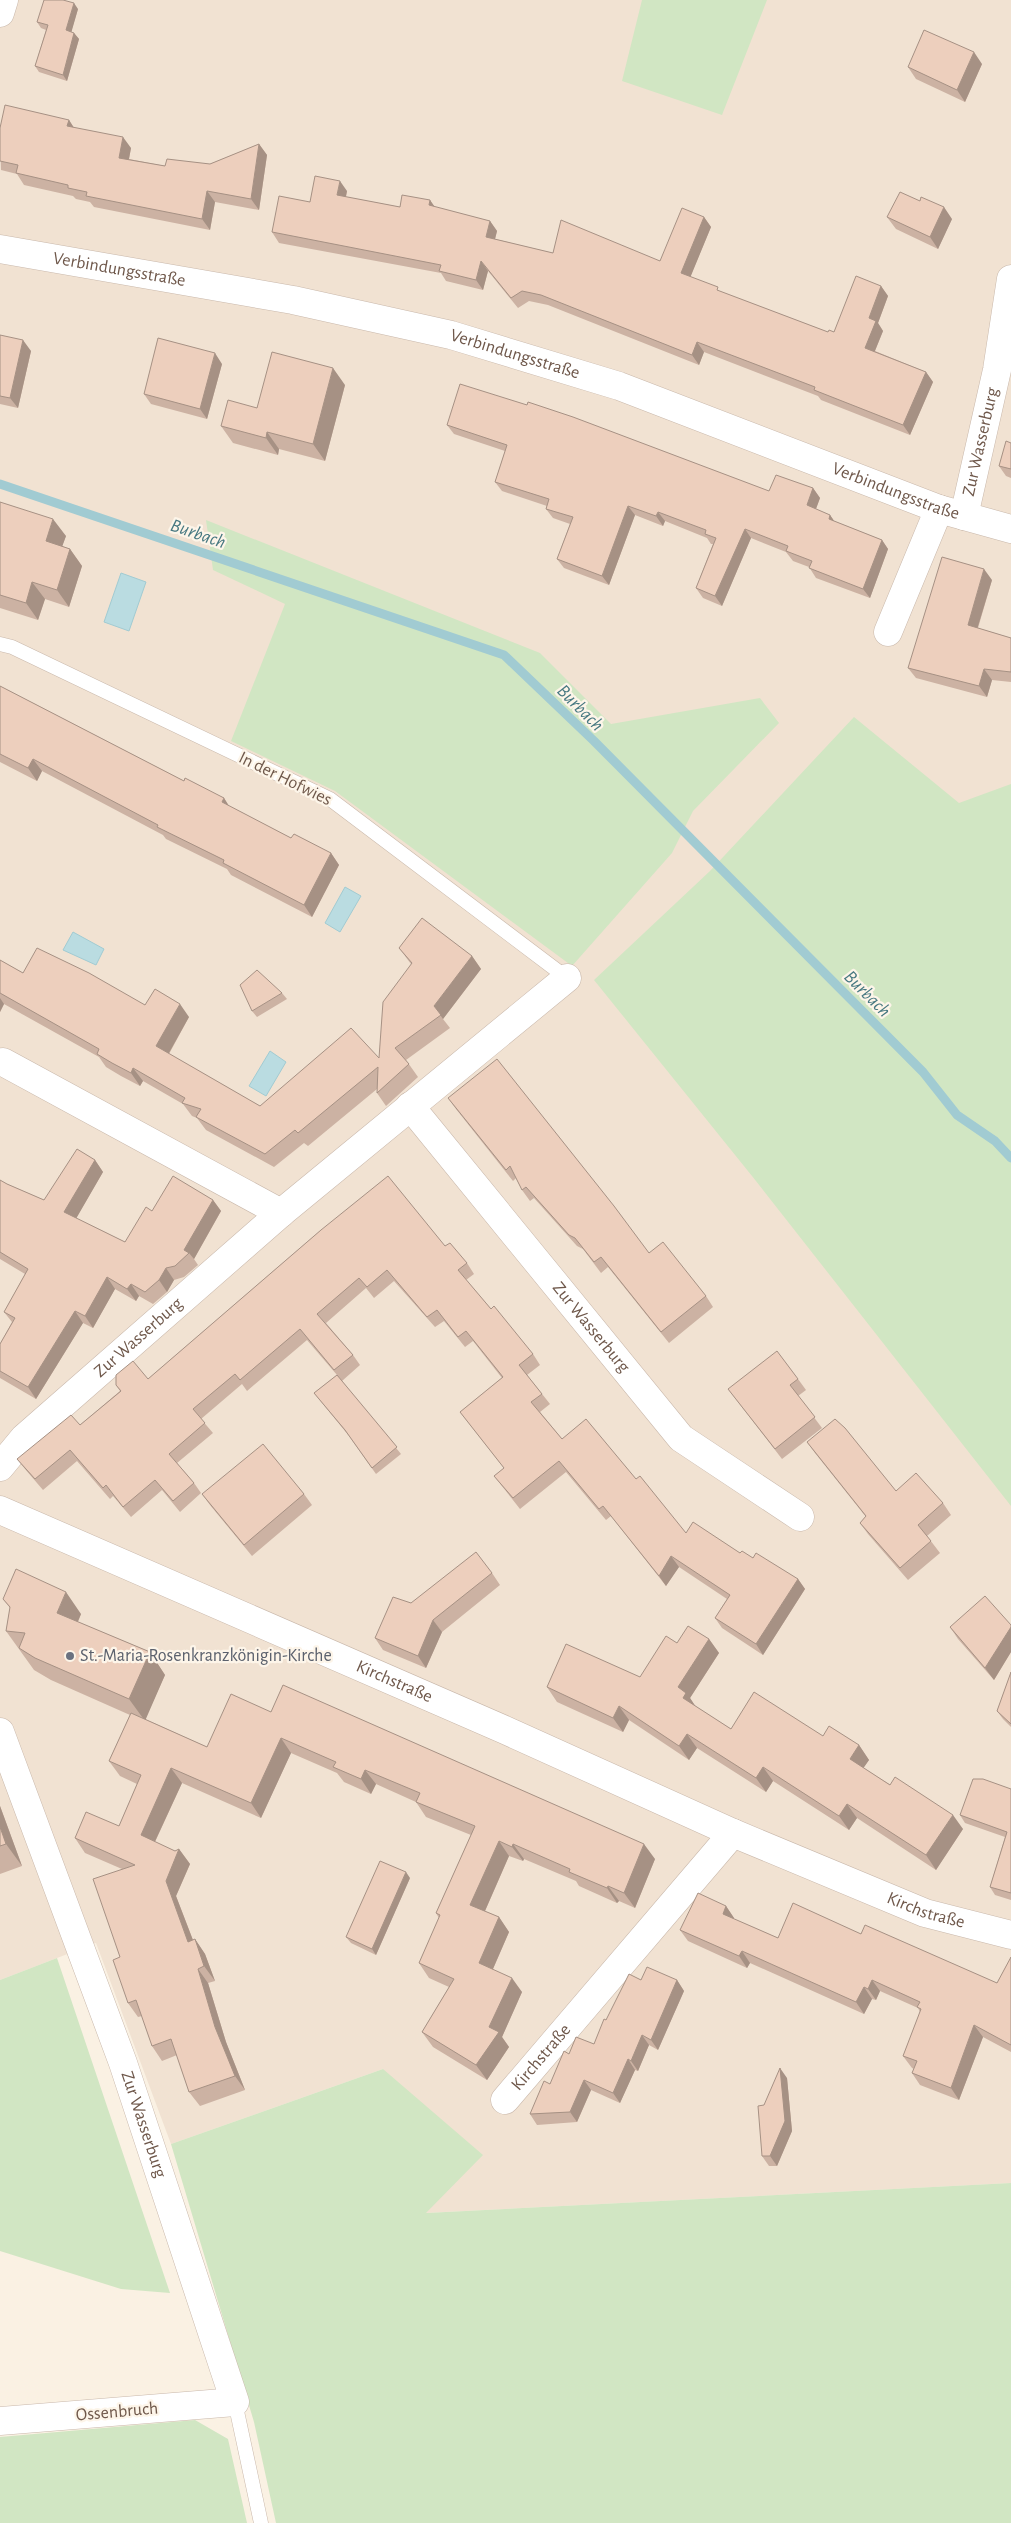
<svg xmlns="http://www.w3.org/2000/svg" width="1011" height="2523" font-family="'Alegreya Sans',sans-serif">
  <rect width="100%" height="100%" fill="#faf1e3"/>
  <path fill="#f1e2d2" d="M0 0H1011V2183L425 2213 383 2069 171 2144 96 1943 0 1980Z"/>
  <path fill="#d1e6c3" d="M642 0H767L722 115 622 81Z
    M206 520 540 653 611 724 760 698 779 723 693 811 672 853 572 966 335 791 231 741 285 604 213 570Z
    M854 717 959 803 1011 784V1506L752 1176 594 980 710 871Z
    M57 1958 170 2293 121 2289 0 2251V1980Z
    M383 2069 483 2155 426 2213 1011 2183V2523H276L254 2422 171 2144Z
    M195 2420 228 2439 247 2523H0V2437Z"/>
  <path fill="#badce1" stroke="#a1cbd2" d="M121 573 146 582 129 631 104 622Z
    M345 887 361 896 340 932 325 923Z
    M73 932 104 949 96 965 63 950Z
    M270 1051 286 1062 266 1096 249 1086Z"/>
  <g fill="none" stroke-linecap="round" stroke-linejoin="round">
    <path stroke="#a1cbd2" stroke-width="9" d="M0 484 504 655 594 741 923 1072 957 1115 995 1141 1011 1158"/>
    <g stroke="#c9b8ab" stroke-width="15">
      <path id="service" d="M0 644 12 647 330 799 567 978
        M235 2402 261 2523"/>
    </g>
    <g stroke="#c9b8ab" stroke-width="29">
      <g id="minor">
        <path d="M0 13 4 0"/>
        <path id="s1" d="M0 249 293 300 451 335 619 386 939 509 1011 529"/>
        <path id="s2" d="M964 516 997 370 1011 279"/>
        <path d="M888 632 939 509"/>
        <path d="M3 1062 281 1213"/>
        <path id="s3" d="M410 1106 681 1438 800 1517"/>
        <path id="s4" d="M0 1467 24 1438 281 1213 567 978"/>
        <path id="s5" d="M0 1732 123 2063 235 2402 0 2421"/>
        <path id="s6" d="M505 2100 733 1833"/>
      </g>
    </g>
    <g stroke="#c9b8ab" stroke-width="29">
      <g id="tertiary">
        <path id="s7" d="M0 1510 505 1730 733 1833 925 1913 1011 1935"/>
      </g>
    </g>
    <use href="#service" stroke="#fff" stroke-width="14"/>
    <use href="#minor" stroke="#fff" stroke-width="28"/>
    <use href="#tertiary" stroke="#fff" stroke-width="28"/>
  </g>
  <path fill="#ccb2a3" d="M78 9 71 32 74 33 79 39 67 81 39 72 35 66 46 30 41 28 37 22Z
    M982 64 965 102 916 79 908 67Z
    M69 120 74 128 131 148 129 159 165 166 210 164 259 144 267 155 259 210 215 202 210 230 94 207 90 202 76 199 73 196 24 185 17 174 1 170 0 128Z
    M347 191 346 197 400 207 430 200 434 207 490 221 497 231 495 239 553 253 660 261 704 217 711 227 690 277 721 292 828 332H834L881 286 888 296 878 323 883 331 875 351 926 372 933 382 910 435 821 400 818 396 704 352 699 365 548 305 529 301 518 308 488 271 483 290 446 281 441 273 279 243 272 232 310 202Z
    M887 217 952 219 938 249 896 229Z
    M0 335 31 351 18 408 0 404Z
    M222 364 207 419 151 404 144 394Z
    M345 385 325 461 279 449 278 455 233 443 221 426 257 408Z
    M447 425 769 491 813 488 820 498 816 509 830 515 834 521 882 540 888 549 870 598 816 578 809 567 793 561 786 552 751 538 722 606 703 598 696 588 713 544H711L707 538 665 521 663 526 635 515 609 585 564 568 557 559 570 524 553 518 546 509 547 506 502 491 495 482 505 451 454 434Z
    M1011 443V478L1006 476 999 466Z
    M0 502 66 536 62 546 70 549 82 566 69 607 45 599 38 620 0 608Z
    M992 580 978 628 1011 638V682L992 680 987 697 916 678 908 668Z
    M0 686 184 781 224 798 229 806 291 838 331 853 339 865 312 917 231 875 227 869 166 839 163 835 42 771 37 781 0 762Z
    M399 948 472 956 481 969 443 1019 450 1028 406 1060 418 1077 386 1106 377 1093V1089L308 1146 304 1143 274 1167 206 1130 197 1118 192 1116 183 1104 143 1081 140 1086 121 1076 106 1067 99 1057 4 1004 0 1012V960L23 973 145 1005 189 1017 169 1054 260 1106 379 1058 411 964Z
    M282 993 287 999 257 1017 252 1011Z
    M448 1098 649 1253 706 1296 713 1307 669 1343 608 1267 601 1273 583 1249 577 1246 534 1198 530 1201 522 1190 516 1178 513 1181 456 1109Z
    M95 1160 103 1172 76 1218 125 1242 152 1211 213 1200 221 1211 194 1259 198 1265 184 1277 174 1280 167 1292 153 1304 139 1296 136 1301 115 1289 93 1328 83 1323 36 1399 0 1378V1344L12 1322 4 1312 25 1274 0 1259V1180L7 1184 44 1200Z
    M321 1230 445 1246 467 1263 474 1274 466 1280 491 1309 533 1354 540 1365 527 1375 550 1404 540 1412 562 1439 636 1479 686 1533 753 1558 798 1579 805 1589 763 1655 722 1628 715 1618 727 1599 679 1567 666 1586 611 1516 606 1520 566 1472 520 1509 494 1476 504 1468 460 1412 502 1378 473 1341 465 1347 444 1321 435 1327 394 1281 374 1298 366 1288 326 1323 353 1355 360 1365 342 1381 401 1454 376 1474 349 1436 314 1393 337 1375 307 1340 247 1391 242 1384 201 1419 213 1433 177 1463 194 1483 201 1493 180 1512 162 1490 131 1517 113 1496 110 1499 77 1461 43 1490 25 1469 17 1459 80 1425 120 1391 116 1385 148 1379Z
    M798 1379 806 1390 798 1396 822 1428 782 1459 728 1389Z
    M807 1442 896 1491 943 1503 951 1515 927 1536 940 1553 908 1580 868 1534 860 1523 866 1517 815 1453Z
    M202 1494H304L312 1505 252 1556 210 1505Z
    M492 1573 500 1585 442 1632 426 1668 383 1650 375 1638 411 1603Z
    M3 1599 81 1614 78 1622 150 1652 165 1675 145 1719 207 1747 271 1712 655 1859 635 1908 619 1901 617 1903 579 1886 576 1881 524 1859 523 1861 509 1856 485 1911 499 1917 509 1932 493 1969 522 1992 502 2037 509 2047 487 2080 433 2047 422 2032 449 1987 429 1978 419 1963 439 1918 436 1913 471 1835 426 1817 416 1802 376 1784 371 1794 344 1782 337 1773 291 1753 261 1818 182 1783 155 1842 175 1851 179 1849 190 1864 176 1896 193 1940 195 1939 205 1954 215 1981 208 1983 226 2042 245 2090 200 2106 189 2092 177 2055 162 2061 152 2046 142 2016 138 2017 128 2003 120 1957 122 1869 85 1853 75 1838 119 1826 137 1784 120 1776 109 1761 130 1715 51 1680 34 1670 6 1631 10 1608Z
    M1011 1625V1652L994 1680 958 1639 950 1627Z
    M709 1639 719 1653 690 1698 695 1706 731 1729 823 1736 859 1745 869 1760 863 1768 963 1829 936 1870 857 1818 849 1830 773 1781 766 1792 697 1748 689 1760 629 1720 623 1732 557 1702 547 1687 640 1677 677 1643Z
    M1011 1672V1727L1003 1719 997 1711Z
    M1011 1789V1900L995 1895 990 1887 1005 1837 965 1823 960 1815Z
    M0 1806 22 1866 0 1874Z
    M410 1878 376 1955 351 1943 346 1937Z
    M726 1906 734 1918V1919L778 1938 861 1934 997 1983 1011 1957V2052L983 2037 959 2100 920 2085 912 2073 914 2069 912 2068 903 2056 920 2012 918 2008 880 1991 876 2000 872 1999 864 2014 750 1963 747 1968 688 1941 680 1930Z
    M641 1980H677L684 1991 658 2050 649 2045 638 2071 635 2070 620 2103 591 2090 577 2122 537 2125 530 2114 550 2084 594 2044 606 2020Z
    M787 2078 792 2131 777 2166H769L762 2156 764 2105Z"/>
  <path fill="#a69184" d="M74 3 78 9 70 37 66 30Z
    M74 33 79 39 67 81 63 75Z
    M974 52 982 64 965 102 957 90Z
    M69 120 76 131 67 126Z
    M123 137 131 148 127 169 119 158Z
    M259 144 267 155 259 210 251 199Z
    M340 181 347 191 344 205 337 195Z
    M207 191 215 202 210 230 202 219Z
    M430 200 437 210 429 205Z
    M944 207 952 219 938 249 930 237Z
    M704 217 711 227 688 283 681 273Z
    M490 221 497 231 493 247 486 237Z
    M481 261 488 271 483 290 476 280Z
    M881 286 888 296 878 323 883 331 872 358 865 348 869 318Z
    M23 340 31 351 18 408 10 398Z
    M697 342 704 352 699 365 692 355Z
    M215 353 222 364 207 419 200 409Z
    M333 368 345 385 325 461 313 444Z
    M926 372 933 382 910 435 903 425Z
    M267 432 279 449 278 455 266 438Z
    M813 488 820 498 814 514 807 505Z
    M628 506 635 515 609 585 602 576Z
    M658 512 665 521 663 526 656 516Z
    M830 515 837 525 829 519Z
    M53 519 66 536 58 558 46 541Z
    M745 529 751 538 722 606 715 596Z
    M882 540 888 549 870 598 863 589Z
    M70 549 82 566 69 607 57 590Z
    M984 569 992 580 975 636 968 625Z
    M32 582 45 599 38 620 26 603Z
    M984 669 992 680 987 697 979 686Z
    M33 759 42 771 37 781 28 768Z
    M224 798 232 811 222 802Z
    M331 853 339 865 312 917 304 905Z
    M472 956 481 969 443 1019 434 1006Z
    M0 998 4 1004 0 1012Z
    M180 1004 189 1017 165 1060 156 1046Z
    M133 1068 143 1081 140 1086 131 1073Z
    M95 1160 103 1172 73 1224 64 1212Z
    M213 1200 221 1211 194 1259 189 1253 184 1250Z
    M166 1268 174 1280 167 1292 159 1280Z
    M107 1277 115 1289 93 1328 85 1316Z
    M131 1284 139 1296 136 1301 127 1289Z
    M75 1311 83 1323 36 1399 28 1387Z
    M671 1556 679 1567 666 1586 659 1576Z
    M798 1579 805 1589 763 1655 756 1644Z
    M66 1592 81 1614 72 1635 57 1613Z
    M433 1620 442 1632 426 1668 418 1656Z
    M1011 1627V1652L994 1680 985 1668Z
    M709 1639 719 1653 690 1698 696 1707 683 1698 678 1687Z
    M150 1652 165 1675 145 1721 129 1699Z
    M619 1706 629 1720 623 1732 613 1718Z
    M687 1734 697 1748 689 1760 679 1746Z
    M281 1738 291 1753 261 1818 251 1803Z
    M859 1745 869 1760 860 1773 850 1759Z
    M763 1767 773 1781 766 1792 756 1778Z
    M171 1768 182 1783 151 1850 141 1835Z
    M365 1770 376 1784 371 1794 361 1779Z
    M847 1804 857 1818 849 1830 839 1816Z
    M0 1806 22 1866 6 1844 0 1827Z
    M953 1815 963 1829 936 1870 926 1855Z
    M499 1841 509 1856 481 1920 470 1905Z
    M513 1844 524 1859 523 1861 512 1847Z
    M644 1844 655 1859 635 1908 624 1893Z
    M179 1849 190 1864 176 1896 199 1956 188 1942 166 1881Z
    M406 1872 410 1878 376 1955 372 1949Z
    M608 1886 619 1901 617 1903 607 1888Z
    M726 1906 734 1918 731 1925 723 1914Z
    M499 1917 509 1932 489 1978 479 1963Z
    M195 1939 205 1954 215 1981 204 1966Z
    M742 1951 750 1963 747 1968 739 1956Z
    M198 1969 208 1983 226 2042 245 2090 235 2076 215 2027Z
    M512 1978 522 1992 502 2037 509 2047 487 2080 476 2065 489 2027Z
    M677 1980 684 1991 658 2050 651 2040Z
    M872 1980 880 1991 876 2000 868 1989Z
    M864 1987 872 1999 864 2014 856 2002Z
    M974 2025 983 2037 959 2100 951 2088Z
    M642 2035 649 2045 638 2071 631 2061Z
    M628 2059 635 2070 620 2103 613 2093Z
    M780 2068 787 2078 792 2131 777 2166 770 2156Z
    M584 2080 591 2090 577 2122 570 2112Z"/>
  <path fill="#edcfbd" stroke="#a69184" d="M44 0H63L74 3 66 30 74 33 63 75 35 66 48 25 37 22Z
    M924 30 974 52 957 90 908 67Z
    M5 105 69 120 67 126 123 137 119 158 165 166 167 159 210 164 259 144 251 199 207 191 202 219 86 196 87 192 68 188V185L16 173 18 165 0 161V128Z
    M315 176 340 181 337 195 400 207 402 195 430 200 429 205 490 221 486 237 553 253 561 220 660 261 682 208 704 217 681 273 718 287 717 290 828 332 829 330 834 332 856 276 881 286 869 318 876 321 865 348 926 372 903 425 814 390 815 387 697 342 692 355 541 295 522 291 511 298 481 261 476 280 439 271 441 265 272 232 279 196 310 202Z
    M900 192 920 201 921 197 944 207 930 237 887 217Z
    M0 335 23 340 10 398 0 396Z
    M158 338 215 353 200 409 144 394Z
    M272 352 333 368 313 444 267 432 266 438 221 426 228 400 257 408Z
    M460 384 527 405 528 402 573 417 769 491 776 475 813 488 807 505 830 515 829 519 882 540 863 589 809 568 812 561 786 551 788 546 745 529 715 596 696 588 716 538 705 534 706 530 658 512 656 516 628 506 602 576 557 559 573 517 546 509 549 499 495 482 507 445 447 425Z
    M1006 441 1011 443V469L999 466Z
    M0 502 53 519 46 541 70 549 57 590 32 582 26 603 0 595Z
    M942 557 984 569 968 625 1011 638V672L984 669 979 686 908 668Z
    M0 686 184 781 185 778 224 798 222 802 291 838 294 834 331 853 304 905 223 863 224 860 157 827 158 825 33 759 28 768 0 754Z
    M422 918 472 956 434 1006 441 1015 395 1048 409 1064 377 1093 378 1067 298 1133 295 1130 265 1154 196 1117 201 1109 182 1103 185 1098 133 1068 131 1073 112 1063 97 1054 99 1049 0 993V960L23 973 37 948 89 973 145 1005 155 989 180 1004 156 1046 260 1106 351 1028 379 1058 383 1002 412 963 399 948Z
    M257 970 282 993 252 1011 240 985Z
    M497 1059 614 1206 649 1253 663 1242 706 1296 661 1332 601 1257 594 1262 575 1238 569 1235 526 1187 522 1190 510 1166 506 1170 448 1098Z
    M77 1149 95 1160 64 1212 125 1242 146 1207 152 1211 173 1176 213 1200 184 1250 189 1253 175 1266 166 1268 159 1280 145 1292 131 1284 127 1289 107 1277 85 1316 75 1311 28 1387 0 1371V1344L15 1318 4 1312 28 1269 0 1252V1180L7 1184 44 1200Z
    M388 1176 445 1246 450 1243 467 1263 458 1270 491 1309 494 1306 533 1354 519 1365 542 1394 531 1402 562 1439 586 1419 636 1479 640 1476 686 1533 693 1522 740 1553 742 1551 753 1558 756 1553 798 1579 756 1644 715 1618 730 1595 671 1556 659 1576 603 1506 599 1509 559 1461 513 1498 494 1476 504 1468 460 1412 503 1377 466 1331 458 1337 437 1310 427 1317 387 1270 367 1287 359 1278 317 1314 353 1355 334 1370 300 1329 240 1380 235 1374 193 1409 205 1423 169 1454 194 1483 173 1501 155 1480 123 1507 106 1485 103 1488 70 1450 35 1479 17 1459 71 1415 80 1425 121 1391 116 1385V1375L133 1361 148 1379 321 1230Z
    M777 1351 798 1379 790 1385 815 1417 775 1449 728 1389Z
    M337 1375 397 1447 372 1468 345 1430 314 1393Z
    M835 1419 845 1428 896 1491 916 1473 943 1503 918 1525 931 1541 900 1568 860 1523 866 1516 807 1442Z
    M263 1444 304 1494 244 1545 202 1494Z
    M476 1552 492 1573 433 1620 418 1656 375 1638 393 1597 411 1603Z
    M16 1569 66 1592 57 1613 150 1652 129 1699 35 1658 19 1648 25 1633 6 1631 10 1607 3 1599Z
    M985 1596 1011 1625V1627L985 1668 950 1627Z
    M688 1626 709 1639 678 1687 686 1693 683 1698 731 1729 754 1692 823 1736 829 1726 859 1745 850 1759 890 1785 895 1777 953 1815 926 1855 847 1804 839 1816 763 1767 756 1778 687 1734 679 1746 619 1706 613 1718 547 1687 566 1644 640 1677 666 1636 677 1643Z
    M1011 1672V1724L997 1711Z
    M283 1685 644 1844 624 1893 608 1886 607 1888 569 1872 570 1869 513 1844 512 1847 499 1841 470 1905 499 1917 479 1963 512 1978 489 2027 499 2032 476 2065 422 2032 454 1979 419 1963 440 1915 436 1913 475 1826 416 1802 420 1793 365 1770 361 1779 333 1767 336 1762 281 1738 251 1803 171 1768 141 1835 175 1851 179 1849 166 1881 188 1942 195 1939 204 1966 198 1969 215 2027 235 2076 189 2092 171 2039 152 2046 136 2000 128 2003 113 1960 120 1957 93 1879 135 1865 75 1838 86 1812 119 1826 141 1775 109 1761 131 1713 207 1747 231 1694 271 1712Z
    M973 1779H983L1011 1789V1893L990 1887 1007 1832 960 1815Z
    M0 1827 6 1844 0 1846Z
    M380 1861 406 1872 372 1949 346 1937Z
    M698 1893 726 1906 723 1914 778 1938 793 1903 861 1934 865 1925 997 1983 1011 1957V2045L974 2025 951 2088 912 2073 917 2061 903 2056 921 2009 917 2007 920 2002 872 1980 868 1989 864 1987 856 2002 742 1951 739 1956 680 1930Z
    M647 1967 677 1980 651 2040 642 2035 631 2061 628 2059 613 2093 584 2080 570 2112 530 2114 544 2081 550 2084 564 2051 569 2054 576 2037 594 2044 604 2019 606 2020 629 1974 641 1980Z
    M780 2068 785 2121 770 2156H762L758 2106 764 2105Z"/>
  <circle fill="#6b7280" stroke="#fdf5e9" stroke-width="2" cx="70" cy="1656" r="5"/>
  <g text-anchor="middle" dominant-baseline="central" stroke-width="4.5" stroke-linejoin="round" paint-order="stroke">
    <g font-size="18" fill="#6f584b" stroke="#fdf5e9">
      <text stroke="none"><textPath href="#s1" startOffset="121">Verbindungsstraße</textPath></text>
      <text stroke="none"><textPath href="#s1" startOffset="526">Verbindungsstraße</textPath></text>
      <text stroke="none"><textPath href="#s2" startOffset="76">Zur Wasserburg</textPath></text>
      <text stroke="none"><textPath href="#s1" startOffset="931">Verbindungsstraße</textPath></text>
      <text transform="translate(285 779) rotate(26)">In der Hofwies</text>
      <text stroke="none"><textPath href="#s3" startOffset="286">Zur Wasserburg</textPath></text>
      <text stroke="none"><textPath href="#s4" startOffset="190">Zur Wasserburg</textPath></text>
      <text stroke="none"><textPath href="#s7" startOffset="430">Kirchstraße</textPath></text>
      <text stroke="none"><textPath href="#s7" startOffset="1009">Kirchstraße</textPath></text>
      <text stroke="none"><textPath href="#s6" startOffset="56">Kirchstraße</textPath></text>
      <text stroke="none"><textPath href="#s5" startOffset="418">Zur Wasserburg</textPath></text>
      <text transform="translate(117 2412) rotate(-5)">Ossenbruch</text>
    </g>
    <g font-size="18" fill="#5b616d" stroke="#fdf5e9" text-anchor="start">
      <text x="80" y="1656">St.-Maria-Rosenkranzkönigin-Kirche</text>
    </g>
    <g font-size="19" font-style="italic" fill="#477881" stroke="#fdf5e9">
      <text transform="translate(198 534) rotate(19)">Burbach</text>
      <text transform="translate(580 708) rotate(45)">Burbach</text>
      <text transform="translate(867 994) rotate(45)">Burbach</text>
    </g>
  </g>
</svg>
